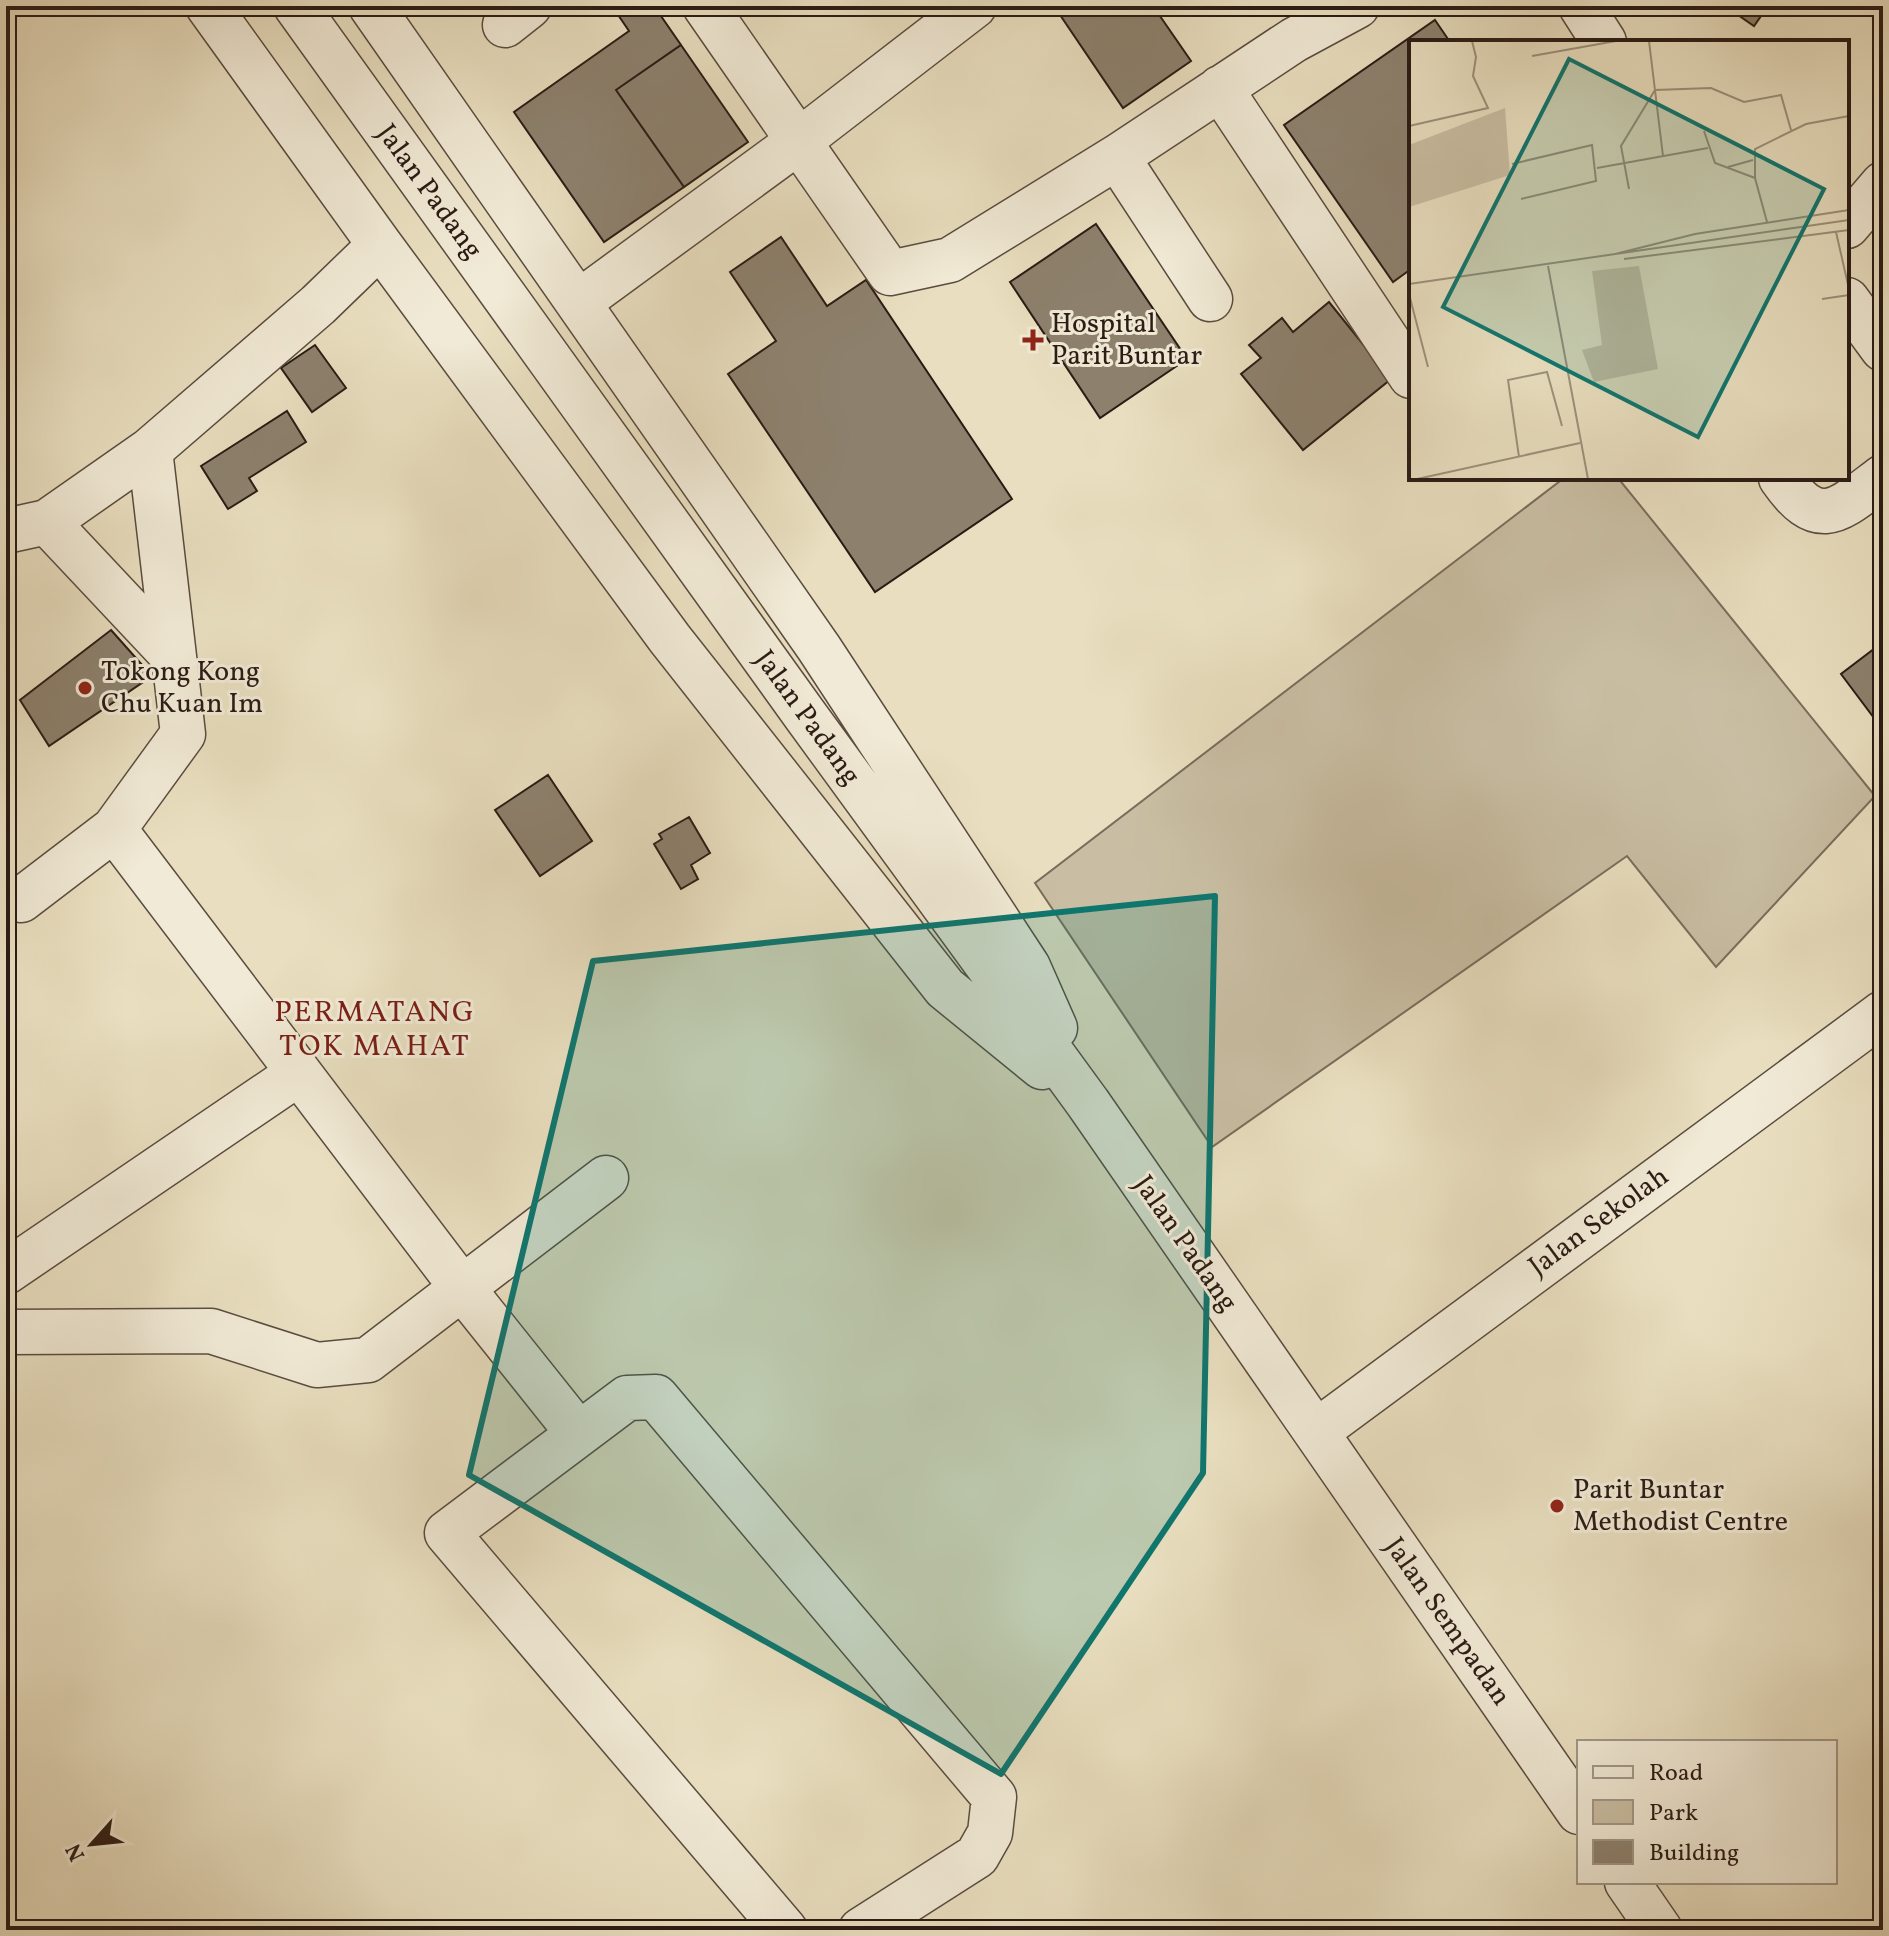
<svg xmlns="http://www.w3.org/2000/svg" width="1889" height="1936" font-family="Vollkorn,serif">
  <rect width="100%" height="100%" fill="#e9dfc0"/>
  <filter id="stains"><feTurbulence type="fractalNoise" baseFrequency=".0025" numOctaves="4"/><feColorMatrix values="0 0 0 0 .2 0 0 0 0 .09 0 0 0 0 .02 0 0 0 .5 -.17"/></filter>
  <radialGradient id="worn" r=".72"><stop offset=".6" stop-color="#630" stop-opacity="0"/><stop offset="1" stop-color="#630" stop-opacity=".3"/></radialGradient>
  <path fill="#c9bea3" stroke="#7a6c5c" stroke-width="2" d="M1564 478H1618L1875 796 1716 967 1627 856 1212 1147 1035 883Z"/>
  <path fill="#8d816e" stroke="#2a1b15" stroke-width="2" d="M612 6H654L681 45 616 90 684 187 604 242 514 112 629 31Z
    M1054 6H1153L1191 61 1123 108Z
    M1725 6H1768L1754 26Z
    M1435 20 1450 42H1411V269L1393 282 1284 125Z
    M681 45 748 142 684 187 616 90Z
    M1096 224 1187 359 1100 418 1010 282Z
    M781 237 827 306 866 280 1012 499 875 592 728 374 776 341 730 272Z
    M1329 302 1391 379 1303 450 1241 374 1261 358 1249 345 1282 318 1293 332Z
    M315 345 346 388 312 412 281 368Z
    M287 411 306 442 249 478 257 491 228 509 201 466Z
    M111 630 152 676 49 746 20 700Z
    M1883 642V730L1841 674Z
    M548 775 592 841 540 876 495 810Z
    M689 817 710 853 691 865 698 879 681 889 654 844 662 839 659 834Z"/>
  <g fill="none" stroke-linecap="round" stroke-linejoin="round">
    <g stroke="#5a4c40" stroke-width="47">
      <path id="minor" d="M208 6 380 245 670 639 945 988 1042 1067
        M296 6 805 715 1088 1103 1579 1812
        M371 6 819 648 1028 967 1055 1028
        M705 6 890 273 950 260 1117 157 1294 40 1357 6
        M1581 6 1604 42
        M505 25 529 6
        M1220 88 1411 376
        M1117 157 1210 299
        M1847 226 1883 184
        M1847 300 1883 349
        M579 302 799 141 974 6
        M1781 478C1819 533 1839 510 1883 477
        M47 522 173 656
        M6 531 47 522 150 450 318 305 380 245
        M114 829 463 1289 578 1433
        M21 900 114 829 183 734 150 450
        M6 1272 299 1073
        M6 1332 211 1331 317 1365 368 1360 606 1178
        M1316 1432 1883 1013
        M1627 1882 1660 1930
        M785 1930 447 1533 627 1398 656 1397 994 1797 990 1833 977 1856 861 1930"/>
    </g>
    <use href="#minor" stroke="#f1ead6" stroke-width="44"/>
  </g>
  <path fill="#0f766e" fill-opacity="0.2" stroke="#0f766e" stroke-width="6" stroke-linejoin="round" d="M1215 896 1203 1473 1001 1774 469 1475 593 961Z"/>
  <g fill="#8f2418" stroke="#f1ead6" stroke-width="3">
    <path d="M1029 328h8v8h8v8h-8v8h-8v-8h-8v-8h8z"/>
    <circle cx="85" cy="688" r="8"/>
    <circle cx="1557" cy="1506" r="8"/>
  </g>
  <g text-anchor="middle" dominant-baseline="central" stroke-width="6" stroke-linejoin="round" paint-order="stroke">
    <g font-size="28" fill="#2a1b15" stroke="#f1ead6">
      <text transform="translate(429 192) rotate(54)">Jalan Padang</text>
      <text transform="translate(807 718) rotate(54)">Jalan Padang</text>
      <text transform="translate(1599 1222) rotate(-36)">Jalan Sekolah</text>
      <text transform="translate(1185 1244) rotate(55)">Jalan Padang</text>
      <text transform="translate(1447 1622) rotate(55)">Jalan Sempadan</text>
    </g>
    <g font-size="28" fill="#2a1b15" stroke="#f1ead6" text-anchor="start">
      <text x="1051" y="324">Hospital<tspan x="1051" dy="32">Parit Buntar</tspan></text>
      <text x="101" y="672">Tokong Kong<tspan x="101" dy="32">Chu Kuan Im</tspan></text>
      <text x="1573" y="1490">Parit Buntar<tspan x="1573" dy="32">Methodist Centre</tspan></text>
    </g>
    <g font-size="30" letter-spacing="2" fill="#7a1f14" stroke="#f1ead6">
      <text x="375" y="1013">PERMATANG<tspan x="375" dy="34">TOK MAHAT</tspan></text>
    </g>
  </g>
  <g transform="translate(1409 40)">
    <rect width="440" height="440" fill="#e9dfc0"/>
    <path d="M96 68 101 135 0 167V105ZM230 226 249 329 185 342 173 310 193 305 183 231Z" fill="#c9bea3"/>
    <path fill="none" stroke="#9d917c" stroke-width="2" d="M240 1 254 116M123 16 207 1M0 86 79 68 64 36 67 17 63 1M295 91 306 123 346 138M103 124 183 105 187 141 112 159M319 127 344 120M188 128 299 108M220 149 212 106 246 50 302 48 335 62 372 55 382 90M358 182 346 138V109L397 84 440 76M427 192 440 249M206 214 286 194 440 170M215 219 440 190M139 226 179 439M0 244 440 180M0 254 19 327M413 259 440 255M110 417 99 340 138 332 153 386M8 439 171 403"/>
    <path fill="#0f766e" fill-opacity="0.15" stroke="#0f766e" stroke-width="4" d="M160 19 415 149 289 397 34 267Z"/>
    <rect width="440" height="440" fill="none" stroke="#2a1b15" stroke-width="4"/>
  </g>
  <rect width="1889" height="1936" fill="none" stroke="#e9dfc0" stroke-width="32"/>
  <rect x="8" y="8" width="1873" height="1920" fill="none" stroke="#2a1b15" stroke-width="4"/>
  <rect x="16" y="16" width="1857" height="1904" fill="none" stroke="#2a1b15" stroke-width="2"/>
  <rect x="1577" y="1740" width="260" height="144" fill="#f1ead6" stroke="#a19789" stroke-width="2"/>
  <rect x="1593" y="1766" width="40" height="12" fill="#f1ead6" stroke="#a19789" stroke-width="2"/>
  <text x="1649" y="1780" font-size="24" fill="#2a1b15">Road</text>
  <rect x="1593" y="1800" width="40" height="24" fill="#c9bea3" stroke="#a19789" stroke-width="2"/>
  <text x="1649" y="1820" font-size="24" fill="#2a1b15">Park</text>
  <rect x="1593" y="1840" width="40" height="24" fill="#8d816e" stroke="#a19789" stroke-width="2"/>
  <text x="1649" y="1860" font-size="24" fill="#2a1b15">Building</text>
  <g transform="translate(92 1844) rotate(243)" stroke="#f1ead6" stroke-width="6" paint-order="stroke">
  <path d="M0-6L14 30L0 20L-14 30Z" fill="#2a1b15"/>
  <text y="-12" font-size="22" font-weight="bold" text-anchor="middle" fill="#2a1b15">N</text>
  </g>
  <rect width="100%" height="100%" filter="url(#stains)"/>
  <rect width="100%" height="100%" fill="url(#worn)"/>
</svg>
